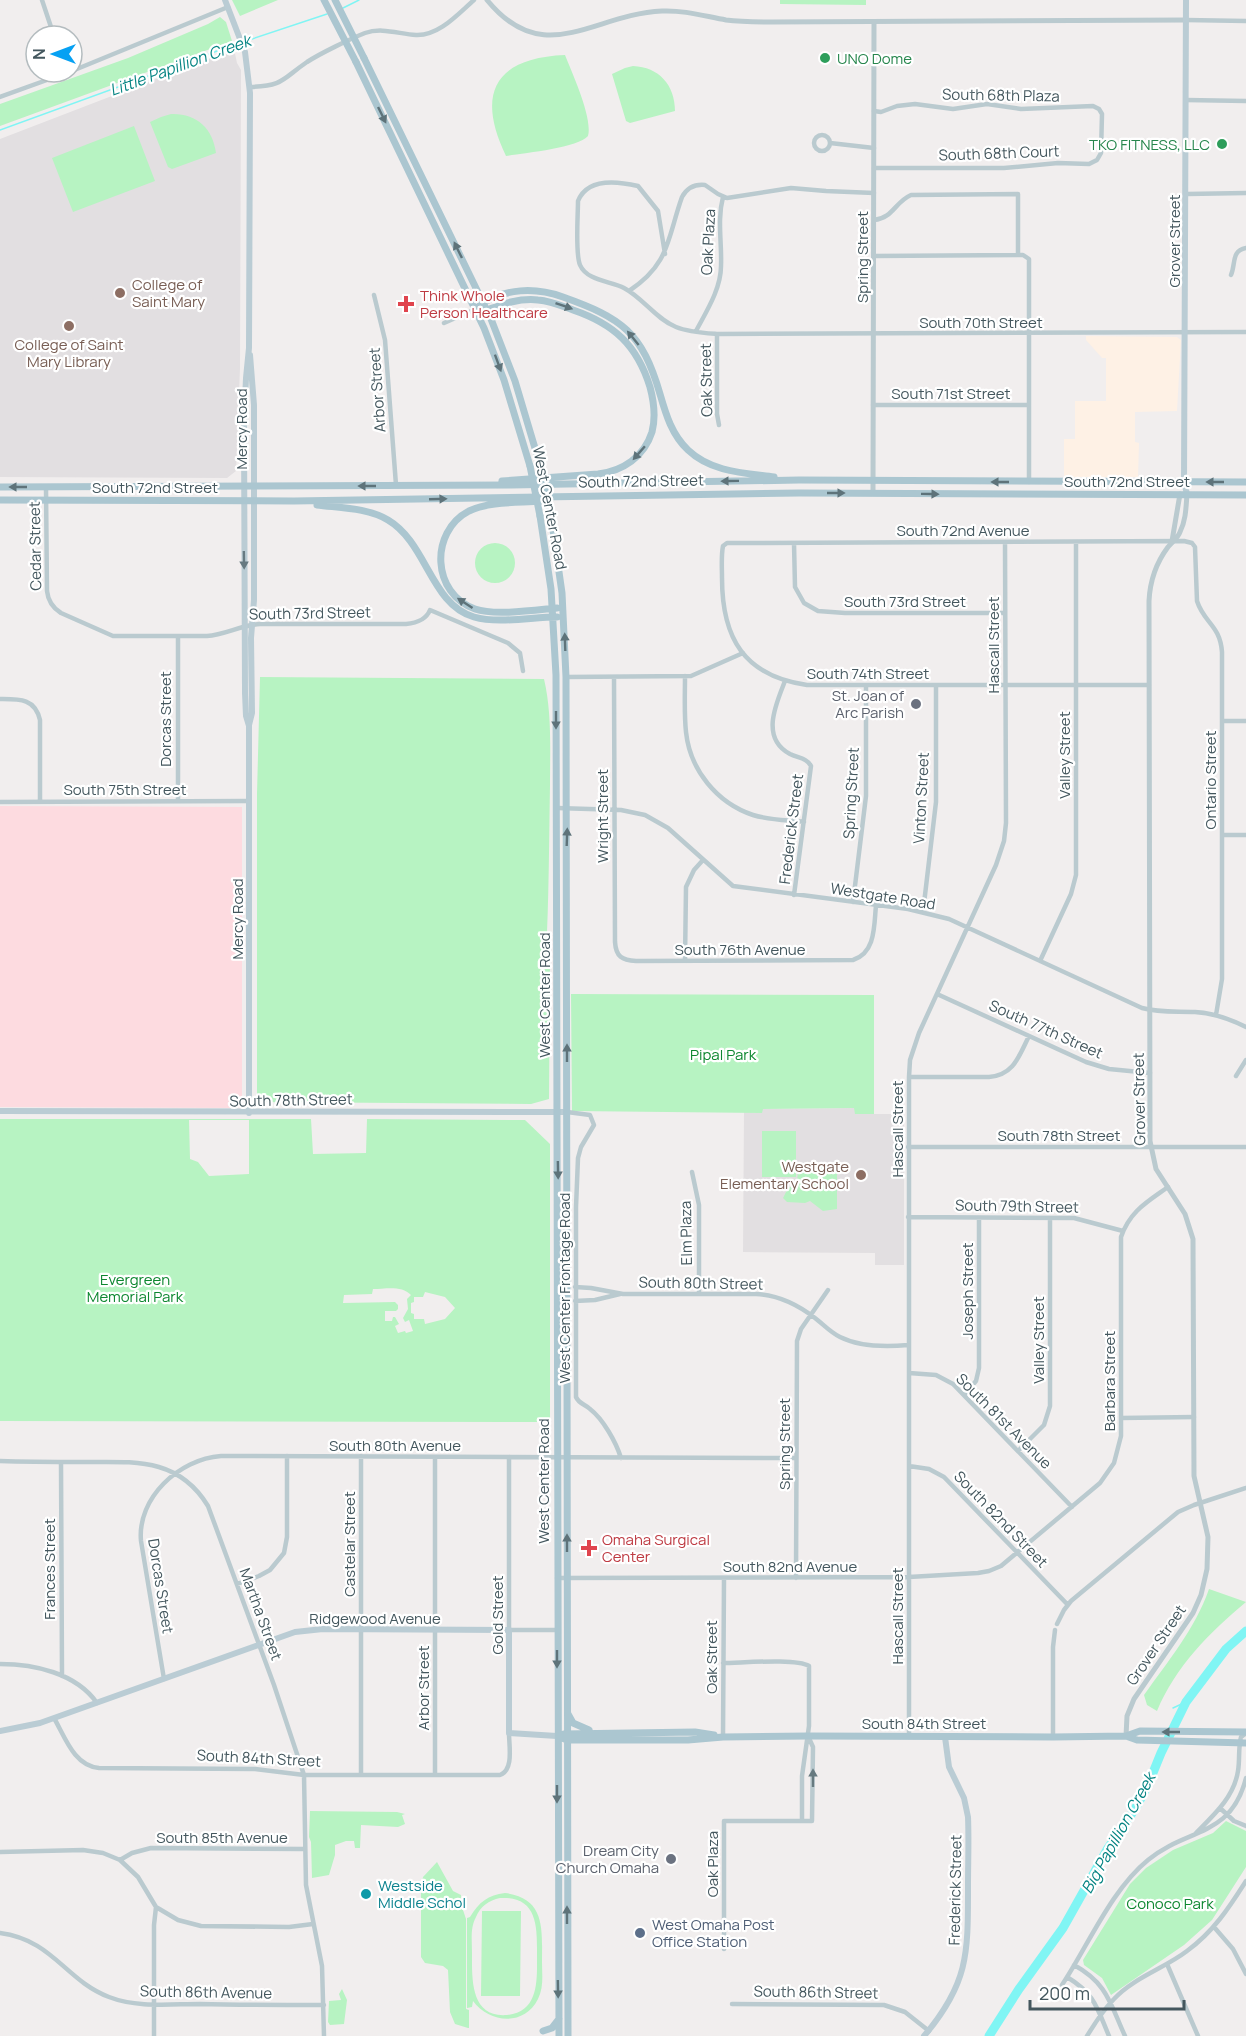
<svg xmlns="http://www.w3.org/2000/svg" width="1246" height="2036" font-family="Manrope,sans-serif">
  <rect width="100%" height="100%" fill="#f1eeee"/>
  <path fill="#fef1e5" d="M1086 336 1177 337 1181 340 1177 411 1135 412V442L1139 443 1138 477H1064V439H1075V401H1106V358H1102L1086 340Z"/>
  <path fill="#e2dfe1" d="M234 49 237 63 241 70 240 368 236 471 227 478 0 477V139Z
    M855 1108V1114H904V1265H875V1253L743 1252 744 1112 762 1113V1109Z"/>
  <path fill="#fddbe0" d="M0 806 242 807V1108L0 1107Z"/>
  <path fill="#b7f3c2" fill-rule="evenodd" d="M232 0H278L240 16Z
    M780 0H866V5L780 4Z
    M220 17 226 22 232 41 0 126V104L128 58 208 24Z
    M565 55C572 73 593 118 588 136 578 148 524 153 506 156 476 94 494 58 565 55Z
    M633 66C659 67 675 85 675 111L630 123 626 121 612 74 625 68Z
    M171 114C196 113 213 128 216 153L172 169 168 167 150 122 161 117Z
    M134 126 155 181 73 212 52 158Z
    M475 563a20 20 0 1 1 40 0a20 20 0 1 1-40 0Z
    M260 677 544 679C552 713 550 750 550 785 549 842 549 898 546 955L550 959 549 1099 531 1104 257 1102V794Z
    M571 994 874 995V1114H855L854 1108 763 1109 762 1113 572 1111Z
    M0 1119H311L313 1154 366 1153 367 1119 525 1120 550 1144V1422L0 1421ZM189 1120H249V1174L209 1176 198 1162 190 1159ZM373 1289C385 1289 402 1285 411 1295L407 1299 408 1309 403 1318 405 1322 409 1320 413 1331 406 1333 405 1331 398 1333 395 1326 399 1324 395 1317H393L392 1321H385V1311H396L398 1309V1305L395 1302 343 1303 344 1295 372 1294ZM425 1292 445 1297 455 1308 445 1319 425 1324 424 1319H414V1314L411 1313V1303L414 1302V1297H423Z
    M762 1131H796V1177H762Z
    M837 1167V1209L823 1211 810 1201 805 1203 787 1202 783 1198 788 1188 797 1185 798 1168Z
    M1209 1589 1246 1602C1210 1632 1175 1667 1157 1711L1147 1705 1144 1695C1168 1661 1195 1629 1209 1589Z
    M310 1811 397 1812 405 1814 402 1815 405 1824 398 1827 361 1825 360 1848H355L354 1841H346L335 1845V1855L329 1875 312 1878 311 1842 309 1837Z
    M1226 1821 1246 1831V1867L1212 1920 1184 1945 1111 1995 1102 1978 1084 1965 1083 1960 1130 1884 1146 1868 1173 1850 1213 1833Z
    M437 1862 453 1891 461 1895V1904L466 1919V2009L469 2010V2028H468L455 2024 450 2012 448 1970 443 1966 425 1963 421 1957V1890L423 1877Z
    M505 1893C546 1898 542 1930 542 1962 542 1974 544 1987 538 1999 524 2027 489 2023 473 2001L472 2007 467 2008V1918L470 1917C479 1902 488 1895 505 1893ZM500 1898C539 1896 537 1929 537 1957 537 1980 539 2012 507 2015 470 2018 472 1978 472 1953 472 1941 470 1928 476 1917 480 1907 489 1900 500 1898Z
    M482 1911H521L520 1996H481Z
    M342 1989 347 2000 344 2024 330 2025 328 2022 329 2001 341 2000 339 1994Z"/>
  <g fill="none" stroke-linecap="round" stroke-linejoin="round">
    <path stroke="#80f5f4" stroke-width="1.5" d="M343 8 359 0
      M243 42 327 14
      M0 130 239 43
      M1173 1708 1186 1702"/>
    <path stroke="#80f5f4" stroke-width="9" d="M989 2036 1019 1989 1063 1928 1108 1848 1135 1809 1148 1785 1161 1753 1186 1702 1226 1649 1246 1631"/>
    <path stroke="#bacacf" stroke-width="4.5" d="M42 0 54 36
      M1186 20 1246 21
      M72 71 228 7
      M250 87C284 86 282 79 307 62 321 53 350 39 365 33 382 27 399 34 416 35 439 36 458 14 474 0
      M0 97 69 72
      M1186 100 1246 101
      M874 111 881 112 897 106 915 104 953 109 987 104 1021 109 1093 106 1099 109 1102 114 1101 153 1097 160 1089 164 1058 163 1004 168H874
      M814 143a8 8 0 1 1 16 0a8 8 0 1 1-16 0Z
      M830 143 874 148
      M1187 194 1246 193
      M874 220C893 218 895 202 911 195L1018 194V255
      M665 254 658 211 638 186C617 181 587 178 578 201 578 216 575 253 580 265 587 281 611 281 624 288 643 298 656 319 676 327 688 332 704 333 717 334L1246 332
      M874 256 1023 255 1029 259V482
      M1231 275C1236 263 1231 251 1246 248
      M629 291C670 264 667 239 682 197 687 188 695 184 705 185L718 194 727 198 791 188 826 191 874 193
      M374 295 385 340 396 485
      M444 323 476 309
      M696 331C706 312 721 289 721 266 722 243 717 220 723 197
      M717 334V414L719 425
      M873 405H1029
      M46 488 47 591C48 601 53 608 61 613L113 636H207C225 635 241 625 260 624H406C417 623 426 620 430 610L508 643 520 653 523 671
      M794 543 795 587 804 603 818 611 845 613H1005
      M178 637V801
      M685 676C685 695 684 714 686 732 690 770 717 803 753 815 769 820 787 820 804 822
      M566 677 691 676 743 653
      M614 677 615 942C616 957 622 960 636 961L853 960C876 953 874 925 876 905
      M785 681C776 704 760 738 790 754 798 758 807 758 811 766L794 895
      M1149 685H807C744 676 722 638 722 578 722 567 721 556 723 546L727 543H764L1184 541 1192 543 1195 547 1197 601C1204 623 1220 625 1222 652V979L1216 1015
      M0 699C19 699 35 698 40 720V801
      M1222 721H1246
      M0 802 249 801
      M557 808 621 810 645 815 668 828 733 886 908 909 949 919 1142 1008C1160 1013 1177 1011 1195 1012 1213 1013 1230 1019 1246 1027
      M1222 835H1246
      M853 902 866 796V685
      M923 912 936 802V685
      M685 961 686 887 694 870 703 860
      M1040 961 1071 894 1076 875V542
      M937 994 1086 1062 1109 1069 1150 1073
      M1236 1076 1246 1060
      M909 1077H989C1014 1075 1019 1056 1029 1036
      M567 1112 590 1115 594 1125 581 1147 578 1158 576 1207V1397C579 1404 585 1404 590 1409 603 1419 616 1442 621 1458
      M908 1147H1246
      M692 1172 699 1205V1293
      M908 1217 1074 1218 1123 1231
      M575 1287 591 1288 623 1294H756C778 1295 797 1304 815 1318 823 1324 830 1332 840 1337 860 1347 886 1347 908 1345
      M575 1301 595 1300 620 1294
      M909 1373 936 1375 953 1384 1072 1507
      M964 1395 976 1381 979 1368V1218
      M1121 1418 1194 1417
      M1018 1451 1044 1425 1050 1406V1218
      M361 1456V1775
      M509 1457V1630H557
      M0 1461C28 1462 56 1462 84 1462 134 1462 178 1457 208 1506L274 1685 304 1775 306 1885 322 1966 324 2036
      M61 1462 62 1676
      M909 1466 929 1469 944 1477 1068 1605
      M557 1578 909 1577 978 1573 989 1571 1001 1566 1100 1483 1114 1463 1121 1436V1237C1130 1211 1147 1202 1168 1187
      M796 1578 797 1341 801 1329 828 1290
      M237 1584 259 1576 270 1570 284 1553 287 1537V1456
      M1057 1624 1064 1610 1071 1601 1178 1512 1194 1505 1246 1488
      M723 1663C741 1663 796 1658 809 1666V1726L802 1776V1821
      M0 1664C34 1664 76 1673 97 1703
      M164 1679 141 1541C137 1498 179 1459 221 1456L796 1458
      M54 1718C65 1737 74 1766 99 1768L255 1769 304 1775H500C514 1770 509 1746 509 1733
      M723 1737 724 1578
      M909 1737V1077L910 1060 919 1033 996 865 1004 841 1006 823 1005 542
      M1053 1737V1647L1055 1630
      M435 1775V1457
      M1220 1808 1234 1821 1246 1826
      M1196 1833C1214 1815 1234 1797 1238 1771 1240 1760 1238 1748 1241 1737L1246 1733
      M0 1852 83 1850 103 1853 120 1860 138 1877 156 1907 154 1925V2036
      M120 1860 132 1853 151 1848 305 1849
      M156 1907 178 1920 201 1926 289 1927 313 1924
      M1214 1927 1233 1949 1246 1974
      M0 1933C53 1940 65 1980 109 1997 137 2008 170 2004 200 2004 241 2005 282 2005 324 2005
      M724 1949V1821H812L813 1747 808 1736
      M1167 1964 1198 2036
      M1074 1965C1107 1983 1110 2003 1125 2036
      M1067 1977C1095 1994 1097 2008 1109 2036
      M1062 1985C1088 1946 1111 1890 1148 1860 1186 1828 1231 1838 1246 1778
      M732 2004 884 2005 905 2012 929 2031
      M1087 2036C1095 2023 1103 2010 1114 1999 1133 1978 1165 1968 1187 1951 1213 1932 1229 1908 1246 1881"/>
    <path stroke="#bacacf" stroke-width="5" d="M487 0C544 70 593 14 662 11 684 10 704 16 726 20 741 22 757 22 772 22L1186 20
      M873 493 874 22
      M1172 541 1180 494
      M1126 1736 1127 1716 1134 1699 1193 1613 1201 1595 1207 1569 1208 1537 1194 1476 1193 1239 1185 1214 1156 1169 1150 1141 1149 601C1150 580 1156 563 1168 547 1172 542 1178 538 1180 532 1186 520 1186 507 1187 494"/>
    <path stroke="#baccd4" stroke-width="6" d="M225 0 245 52 250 93 249 348 246 378 244 423 245 693 246 716 249 726V1113
      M1186 0 1184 482 1187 494
      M249 725 252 713 251 638 254 600V405L250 355
      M0 1111 567 1112
      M0 1731 40 1723 295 1632 323 1629 509 1630V1733L557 1736
      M924 2036C969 1983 968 1953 968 1886 968 1863 969 1840 968 1817L964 1798 949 1767 945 1737"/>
    <path stroke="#abc6d0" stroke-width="7" d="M364 58 491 319 515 381 540 465
      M356 62 484 328 504 380 530 466
      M480 305C505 288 535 287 563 297 622 318 642 332 660 394 666 415 672 435 688 450 711 472 744 473 774 477
      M476 309C489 312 499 305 511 302 520 300 529 299 538 300 551 301 562 306 573 310 614 324 637 345 650 387 654 402 656 417 652 432 644 457 623 471 598 474L502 481
      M0 487 511 485 799 480 1246 482
      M0 500 294 501 799 493 1246 495
      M541 501C519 503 490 501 469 511 429 532 432 594 475 609 495 616 536 610 557 608
      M317 505C341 508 368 508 388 520 427 543 431 605 474 617 498 624 532 617 557 617
      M540 516 551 589 556 675 559 2036
      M551 516 562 593 566 677 568 2036
      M568 1714 573 1723 589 1730
      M564 1734 695 1732 714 1735
      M1126 1736 1137 1740 1246 1743
      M562 1738 567 1740H688L723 1737 808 1736 1053 1737 1126 1736 1140 1731 1246 1732
      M543 2031 552 2028 559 2019"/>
    <path stroke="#abc6d0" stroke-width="7" d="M324 0 356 62
      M335 0 364 58
      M540 465 551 516
      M530 466 540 516"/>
  </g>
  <defs><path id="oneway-solid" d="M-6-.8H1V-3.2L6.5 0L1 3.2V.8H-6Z" transform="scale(1.5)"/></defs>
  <g fill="#5e737a">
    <use href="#oneway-solid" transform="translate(382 115) rotate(64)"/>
    <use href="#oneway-solid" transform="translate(458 250) rotate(-116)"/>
    <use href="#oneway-solid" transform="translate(564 306) rotate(19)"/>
    <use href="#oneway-solid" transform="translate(633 338) rotate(-129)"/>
    <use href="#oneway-solid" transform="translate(498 363) rotate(70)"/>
    <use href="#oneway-solid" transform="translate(639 453) rotate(131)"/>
    <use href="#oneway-solid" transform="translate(730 481) rotate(179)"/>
    <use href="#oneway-solid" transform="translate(1000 482) rotate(180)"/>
    <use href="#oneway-solid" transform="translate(1215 482) rotate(-180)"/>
    <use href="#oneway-solid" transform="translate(367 486) rotate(180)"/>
    <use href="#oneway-solid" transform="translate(18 487) rotate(-180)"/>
    <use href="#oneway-solid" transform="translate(836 493)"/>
    <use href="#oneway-solid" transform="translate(930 494) rotate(1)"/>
    <use href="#oneway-solid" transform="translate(438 499) rotate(-2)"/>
    <use href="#oneway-solid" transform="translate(465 603) rotate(-147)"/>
    <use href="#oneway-solid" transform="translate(565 642) rotate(-92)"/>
    <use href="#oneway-solid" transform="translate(556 720) rotate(90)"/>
    <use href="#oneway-solid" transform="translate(567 837) rotate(-88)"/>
    <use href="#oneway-solid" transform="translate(567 1053) rotate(-90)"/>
    <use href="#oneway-solid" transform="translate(558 1170) rotate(89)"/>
    <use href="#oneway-solid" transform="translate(567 1543) rotate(-90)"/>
    <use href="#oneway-solid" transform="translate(557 1659) rotate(90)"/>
    <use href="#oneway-solid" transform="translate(1171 1732) rotate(-180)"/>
    <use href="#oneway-solid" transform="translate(557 1794) rotate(90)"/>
    <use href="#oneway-solid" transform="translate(567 1915) rotate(-90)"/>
    <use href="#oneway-solid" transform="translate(558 1989) rotate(89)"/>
  </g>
  <use fill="#677a81" href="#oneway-solid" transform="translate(244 560) rotate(89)"/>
  <use fill="#677a80" href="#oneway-solid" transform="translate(813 1778) rotate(-90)"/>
  <g fill="#2e9e5b" stroke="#fff" stroke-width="2">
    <circle cx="825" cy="58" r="6"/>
    <circle cx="1222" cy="144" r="6"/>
  </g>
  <g fill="#8d6e63" stroke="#fff" stroke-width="2">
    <circle cx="120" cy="293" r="6"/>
    <circle cx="69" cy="326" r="6"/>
    <circle cx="861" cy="1175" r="6"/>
  </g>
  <g fill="#e0444e" stroke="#fff" stroke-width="2">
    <path d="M403 295h6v6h6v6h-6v6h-6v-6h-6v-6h6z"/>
    <path d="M586 1539h6v6h6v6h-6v6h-6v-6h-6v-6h6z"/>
  </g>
  <g fill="#6b7280" stroke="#fff" stroke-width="2">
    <circle cx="916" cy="704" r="6"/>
    <circle cx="671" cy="1859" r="6"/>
  </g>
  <circle fill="#0f9aa8" stroke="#fff" stroke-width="2" cx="366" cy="1894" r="6"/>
  <circle fill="#5c6f8a" stroke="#fff" stroke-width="2" cx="640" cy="1933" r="6"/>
  <g text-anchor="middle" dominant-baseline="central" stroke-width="4.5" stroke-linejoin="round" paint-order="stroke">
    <g font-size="15" fill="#27864d" stroke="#fff" text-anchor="start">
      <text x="837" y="58">UNO Dome</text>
      <text x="1210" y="144" text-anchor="end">TKO FITNESS, LLC</text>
    </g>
    <g font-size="15" fill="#44575e" stroke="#fff">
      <text transform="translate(1001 95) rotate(1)">South 68th Plaza</text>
      <text transform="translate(999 153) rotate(-2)">South 68th Court</text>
      <text transform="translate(1174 241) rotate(-90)">Grover Street</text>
      <text transform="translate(708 242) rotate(-87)">Oak Plaza</text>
      <text transform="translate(862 257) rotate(-90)">Spring Street</text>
      <text x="981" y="322">South 70th Street</text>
      <text transform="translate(706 380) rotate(-91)">Oak Street</text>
      <text transform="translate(377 390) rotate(-94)">Arbor Street</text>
      <text x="951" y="393">South 71st Street</text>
      <text transform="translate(241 429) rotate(-90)">Mercy Road</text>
      <text transform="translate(641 481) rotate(-1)">South 72nd Street</text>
      <text x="1127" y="481">South 72nd Street</text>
      <text x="155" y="487">South 72nd Street</text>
      <text transform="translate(550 508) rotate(79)">West Center Road</text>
      <text x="963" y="530">South 72nd Avenue</text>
      <text transform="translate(35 546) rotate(-91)">Cedar Street</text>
      <text x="905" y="601">South 73rd Street</text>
      <text transform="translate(310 613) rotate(-1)">South 73rd Street</text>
      <text transform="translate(993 645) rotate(-90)">Hascall Street</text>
      <text x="868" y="673">South 74th Street</text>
      <text transform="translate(165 719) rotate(-90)">Dorcas Street</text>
      <text transform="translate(1064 755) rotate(-90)">Valley Street</text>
      <text transform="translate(1210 780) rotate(-90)">Ontario Street</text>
      <text x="125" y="789">South 75th Street</text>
      <text transform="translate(851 793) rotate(-87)">Spring Street</text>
      <text transform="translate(921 798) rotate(-87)">Vinton Street</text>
      <text transform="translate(602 816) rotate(-90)">Wright Street</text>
      <text transform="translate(791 829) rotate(-83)">Frederick Street</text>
      <text transform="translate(883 896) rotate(9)">Westgate Road</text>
      <text transform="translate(237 919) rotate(-90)">Mercy Road</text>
      <text x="740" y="949">South 76th Avenue</text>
      <text transform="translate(544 995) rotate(-90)">West Center Road</text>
      <text transform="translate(1046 1029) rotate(24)">South 77th Street</text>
      <text transform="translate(1139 1099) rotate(-91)">Grover Street</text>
      <text transform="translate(291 1100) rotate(-1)">South 78th Street</text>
      <text transform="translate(897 1129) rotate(-90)">Hascall Street</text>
      <text x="1059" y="1135">South 78th Street</text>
      <text transform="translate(1017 1206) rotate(1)">South 79th Street</text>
      <text transform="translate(686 1233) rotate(-91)">Elm Plaza</text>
      <text transform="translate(701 1283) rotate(1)">South 80th Street</text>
      <text transform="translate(564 1288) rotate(-90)">West Center Frontage Road</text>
      <text transform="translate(967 1291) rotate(-90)">Joseph Street</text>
      <text transform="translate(1038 1340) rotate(-90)">Valley Street</text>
      <text transform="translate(1109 1381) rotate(-90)">Barbara Street</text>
      <text transform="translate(1004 1421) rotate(45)">South 81st Avenue</text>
      <text transform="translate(784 1444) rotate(-90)">Spring Street</text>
      <text x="395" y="1445">South 80th Avenue</text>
      <text transform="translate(543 1481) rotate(-90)">West Center Road</text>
      <text transform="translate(1001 1519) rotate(46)">South 82nd Street</text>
      <text transform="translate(349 1544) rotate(-90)">Castelar Street</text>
      <text x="790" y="1566">South 82nd Avenue</text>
      <text transform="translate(49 1569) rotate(-90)">Frances Street</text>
      <text transform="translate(161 1586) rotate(81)">Dorcas Street</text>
      <text transform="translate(261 1614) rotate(70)">Martha Street</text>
      <text transform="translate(497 1615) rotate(-90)">Gold Street</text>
      <text transform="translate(897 1616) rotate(-90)">Hascall Street</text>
      <text x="375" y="1618">Ridgewood Avenue</text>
      <text transform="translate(1156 1645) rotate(-56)">Grover Street</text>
      <text transform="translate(711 1657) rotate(-90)">Oak Street</text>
      <text transform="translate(423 1688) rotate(-90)">Arbor Street</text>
      <text x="924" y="1723">South 84th Street</text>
      <text transform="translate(259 1758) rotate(3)">South 84th Street</text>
      <text x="222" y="1837">South 85th Avenue</text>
      <text transform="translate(712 1864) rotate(-90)">Oak Plaza</text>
      <text transform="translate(955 1890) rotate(-89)">Frederick Street</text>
      <text transform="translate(206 1992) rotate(1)">South 86th Avenue</text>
      <text transform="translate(816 1992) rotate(1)">South 86th Street</text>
    </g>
    <g font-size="15" fill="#785e54" stroke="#fff" text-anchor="start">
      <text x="132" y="284">College of<tspan x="132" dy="17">Saint Mary</tspan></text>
      <text x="69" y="344" text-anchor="middle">College of Saint<tspan x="69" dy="17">Mary Library</tspan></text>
      <text x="849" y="1166" text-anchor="end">Westgate<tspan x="849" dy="17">Elementary School</tspan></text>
    </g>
    <g font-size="15" fill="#be3a42" stroke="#fff" text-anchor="start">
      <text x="420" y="295">Think Whole<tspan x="420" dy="17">Person Healthcare</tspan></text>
      <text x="602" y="1539">Omaha Surgical<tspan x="602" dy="17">Center</tspan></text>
    </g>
    <g font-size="15" fill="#5b616d" stroke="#fff" text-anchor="end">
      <text x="904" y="695">St. Joan of<tspan x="904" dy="17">Arc Parish</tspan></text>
      <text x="659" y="1850">Dream City<tspan x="659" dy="17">Church Omaha</tspan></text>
    </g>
    <g font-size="15" fill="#0d8730" stroke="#fff">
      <text x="723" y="1054">Pipal Park</text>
      <text x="135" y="1279">Evergreen<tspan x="135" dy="17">Memorial Park</tspan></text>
      <text x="1170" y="1903">Conoco Park</text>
    </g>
    <g font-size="15" fill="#0d838f" stroke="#fff" text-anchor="start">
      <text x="378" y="1885">Westside<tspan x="378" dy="17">Middle Schol</tspan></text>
    </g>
    <g font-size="15" fill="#4e5e75" stroke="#fff" text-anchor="start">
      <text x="652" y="1924">West Omaha Post<tspan x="652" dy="17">Office Station</tspan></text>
    </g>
    <g font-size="16" font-style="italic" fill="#058483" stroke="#fff">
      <text transform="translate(180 65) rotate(-20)">Little Papillion Creek</text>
      <text transform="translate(1118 1833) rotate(-61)">Big Papillion Creek</text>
    </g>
  </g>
  <g transform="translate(54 54) rotate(270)"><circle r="28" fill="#ffffff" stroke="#b4bcbf" stroke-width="1.5"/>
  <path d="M0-4.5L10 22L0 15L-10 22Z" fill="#06a1f3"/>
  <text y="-9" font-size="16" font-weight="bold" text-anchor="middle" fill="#44575e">N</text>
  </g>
  <path d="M1030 2000v9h154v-9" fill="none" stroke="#44575e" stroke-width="3"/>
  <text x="1039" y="2000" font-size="18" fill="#44575e" stroke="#ffffff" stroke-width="4.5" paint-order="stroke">200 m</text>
</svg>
